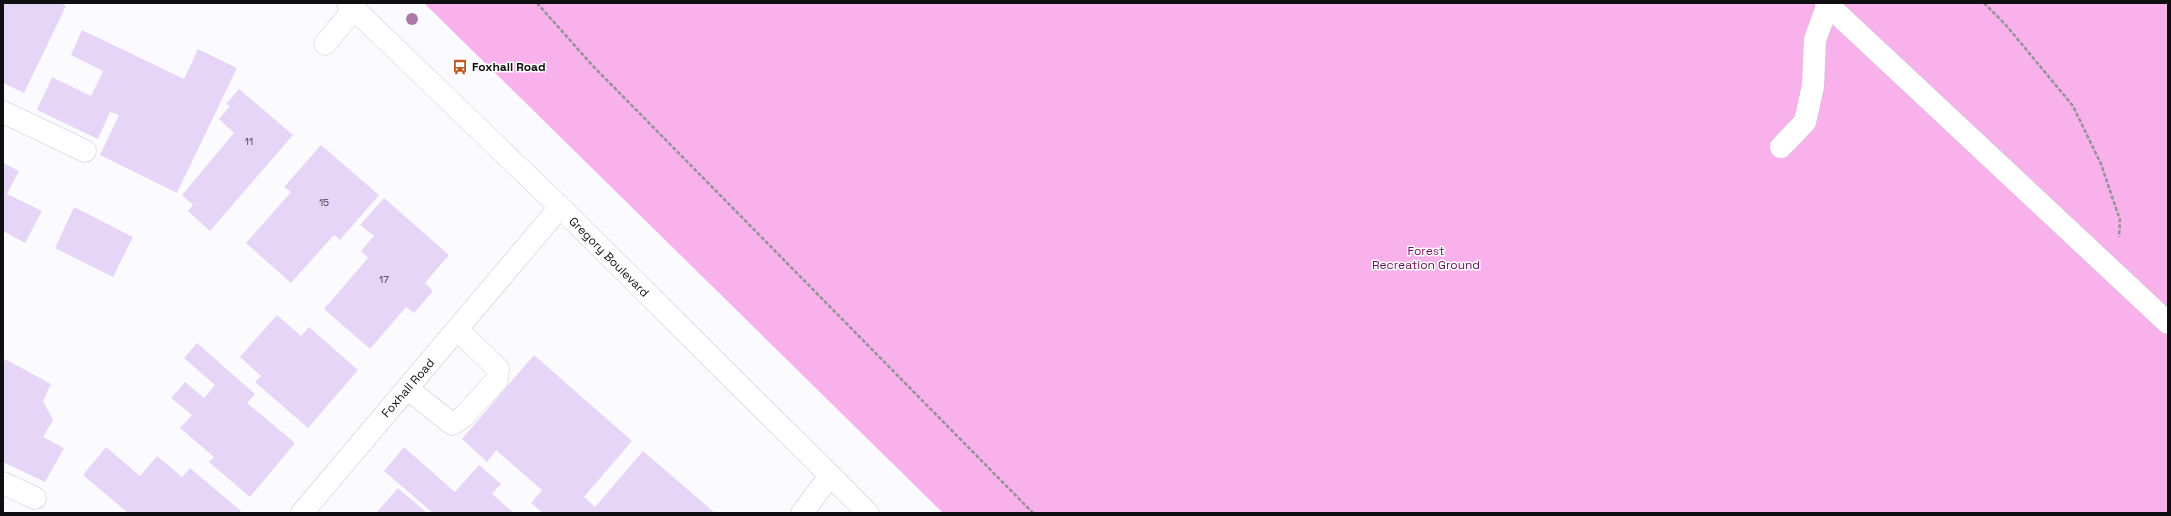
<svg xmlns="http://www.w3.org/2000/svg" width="2171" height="516" font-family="'Space Grotesk',sans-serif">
  <rect width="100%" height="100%" fill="#fbfbff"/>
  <path fill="#f9b1ec" d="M424 3H2168V513H943Z"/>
  <path fill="#e6d5f6" d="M3 3H61L66 6 24 93 3 83Z
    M82 30 184 79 198 49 237 68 177 193 100 155 119 115 110 112 98 139 37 110 52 77 91 96 103 71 71 55Z
    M239 89 293 135 210 231 188 211 193 205 182 195 234 133 219 119 230 106 226 104Z
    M321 145 379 195 340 240 334 235 291 283 246 243 291 192 284 187Z
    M3 163 19 171 7 194 42 211 25 243 3 231Z
    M384 198 449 255 425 283 433 291 414 313 406 307 370 349 324 309 368 258 361 251 374 236 360 225Z
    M74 207 133 237 113 277 55 248Z
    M277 315 301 336 309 327 358 370 308 428 255 382 261 376 240 357Z
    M197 343 255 394 247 403 295 443 250 497 209 462 214 457 180 428 192 415 171 398 185 382 204 398 215 385 184 358Z
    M534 355 632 441 584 497 595 507 643 451 715 513H543L531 503 542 490 496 450 487 462 462 439Z
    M5 359 51 384 43 401 53 420 43 437 64 448 45 482 3 462V363Z
    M106 447 140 476 157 456 182 477 190 468 241 511 240 513H128L83 475Z
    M404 447 455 492 479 465 501 484 492 494 514 513H433L384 471Z
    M398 488 427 513H376Z"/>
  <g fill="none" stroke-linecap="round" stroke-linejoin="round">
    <g stroke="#c9c9d3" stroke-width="23">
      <path id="minor" d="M1826 3 2168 323
        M325 44 354 9
        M3 112 85 151
        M1781 147 1805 122 1813 86 1815 40 1828 4
        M408 389 452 424 463 417 497 380 498 369 458 330
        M3 483 35 498
        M302 513 560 207
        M802 513 829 477"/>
    </g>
    <g stroke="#c9c9d3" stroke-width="23">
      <path id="major" d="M348 3 560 207 868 513"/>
    </g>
    <path stroke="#929296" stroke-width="2.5" stroke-dasharray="4 2" stroke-linecap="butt" d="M537 3 592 65 1033 513
      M1984 3 2005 24 2073 106 2101 164 2120 220 2119 237"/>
    <use href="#minor" stroke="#fff" stroke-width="22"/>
    <use href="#major" stroke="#fff" stroke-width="22"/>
  </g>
  <circle fill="#ac7aa8" cx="412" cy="19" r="6"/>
  <defs>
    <g id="bus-bare" transform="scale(1.2)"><path d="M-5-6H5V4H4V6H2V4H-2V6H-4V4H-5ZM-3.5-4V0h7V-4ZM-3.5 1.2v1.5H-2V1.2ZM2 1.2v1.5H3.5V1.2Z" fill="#be5a23" stroke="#fff" stroke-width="2.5" paint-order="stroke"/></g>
  </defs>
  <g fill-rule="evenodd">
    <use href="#bus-bare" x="460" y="67"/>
  </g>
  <g text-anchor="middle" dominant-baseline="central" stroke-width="3" stroke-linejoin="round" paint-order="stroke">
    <g font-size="10" fill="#45404b">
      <text x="249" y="141">11</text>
      <text x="324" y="202">15</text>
      <text x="384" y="279">17</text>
    </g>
    <g font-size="12" font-weight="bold" fill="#0f0f12" stroke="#fff" text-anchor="start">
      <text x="472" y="67">Foxhall Road</text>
    </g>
    <g font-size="12" fill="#6b1061" stroke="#fff">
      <text x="1426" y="251">Forest<tspan x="1426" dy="14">Recreation Ground</tspan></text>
    </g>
    <g font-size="12" fill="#0f0f12" stroke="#fff">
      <text transform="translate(609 257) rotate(45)">Gregory Boulevard</text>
      <text transform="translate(408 388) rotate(-49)">Foxhall Road</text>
    </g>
  </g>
  <rect width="2171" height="516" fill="none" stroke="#0f0f12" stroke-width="8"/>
</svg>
